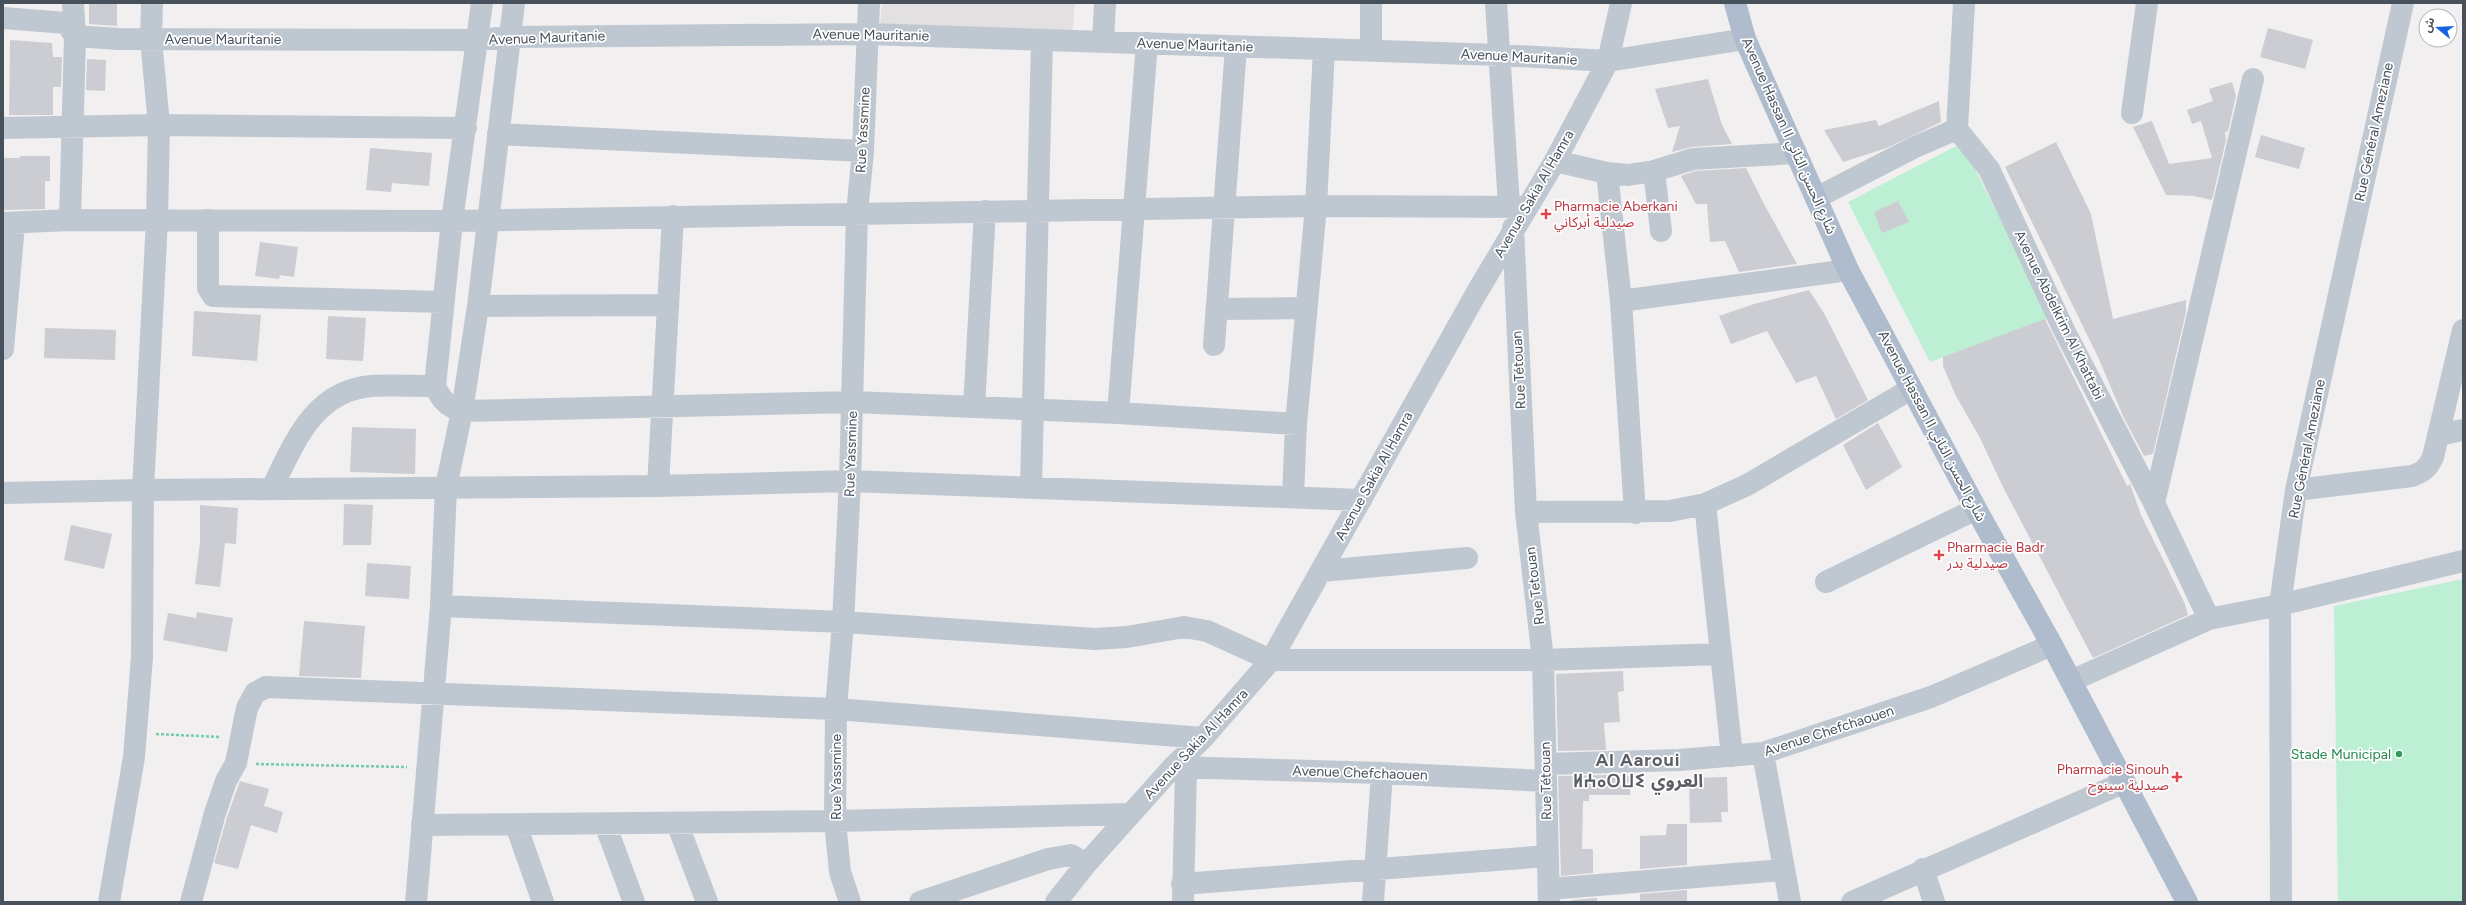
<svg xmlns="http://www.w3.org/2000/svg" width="2466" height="905" font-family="Figtree,'Noto Sans Arabic','Noto Sans Tifinagh',sans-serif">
  <rect width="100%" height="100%" fill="#f1efef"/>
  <path fill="#e2e0e1" d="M882 3H1075L1072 35 880 26Z"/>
  <path fill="#bdefd4" d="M1962 143 2050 318 1930 362 1848 202Z
    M2463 579V902H2338L2334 606Z"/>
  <path fill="#cbcdd3" d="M89 3H117V26L89 24Z
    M2268 28 2313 40 2305 69 2260 57Z
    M10 40 52 43 53 57H62L61 87H53V115H9Z
    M87 59 106 60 105 91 86 90Z
    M1708 79 1722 125 1732 144 1692 147 1672 152 1680 126 1668 128 1655 89Z
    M2232 82 2236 96 2228 131 2225 132 2226 140 2212 200 2194 196 2166 195 2133 127 2152 121 2169 164 2212 158 2201 121 2192 124 2187 110 2213 101 2209 89Z
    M1939 101 1941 122 1887 148 1843 162 1824 130 1876 120 1879 126Z
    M2261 135 2305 148 2299 169 2255 157Z
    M2056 142 2091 214 2113 319 2186 300V312L2153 454 2144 456 2123 416 2098 357 2005 167Z
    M370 148 432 153 429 186 392 183 391 192 366 190Z
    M20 156H50V181H45V209L3 210V158H20Z
    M1746 168 1763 202 1797 264 1739 272 1725 241 1710 242 1707 204H1696L1681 176 1695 171Z
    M1898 201 1909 222 1882 233 1874 212Z
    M260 242 298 247 294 277 280 275 279 279 255 276Z
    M1809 290 1825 315 1868 400 1836 419 1816 376 1796 383 1767 331 1731 344 1719 316 1754 304Z
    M194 311 261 315 257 361 192 356Z
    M328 316 366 318 363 361 326 359Z
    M2045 319 2127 486 2130 484 2141 515 2185 604 2188 615 2093 658 2003 487 1980 438 1955 394 1943 366V357Z
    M45 328 116 330 115 360 44 358Z
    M1878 423 1902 467 1866 490 1843 445Z
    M352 427 416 429 415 474 350 472Z
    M344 504 373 505 371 545H343Z
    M200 505 238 508 236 544 225 543 220 587 195 584 200 542Z
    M71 525 112 534 104 569 64 560Z
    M367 563 411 566 409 599 365 596Z
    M197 612 233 618 227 652 163 640 168 613 196 618Z
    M304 621 365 626 361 678 299 676Z
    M1623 671 1624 691 1618 692 1620 722 1604 723 1606 750 1558 751 1556 674Z
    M1607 775 1630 776V795H1589V801H1583L1582 849H1593V873L1561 876 1558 776Z
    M1727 777 1728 812H1721L1722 822 1690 823 1689 778Z
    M240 781 269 789 264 806 283 812 277 833 251 825 238 869 214 863 227 817Z
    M1667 824H1687V865L1640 869V836L1666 835Z
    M1687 890V902H1640V894Z
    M1597 898V902H1572V900Z"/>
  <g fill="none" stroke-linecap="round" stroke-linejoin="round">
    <path stroke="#75cca7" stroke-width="2.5" stroke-dasharray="3 2" stroke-linecap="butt" d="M156 734 221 737
      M256 764 407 767"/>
    <path stroke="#bfc8d1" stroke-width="22" d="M482 3 452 221 435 386C441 400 448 407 462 411L853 402 1118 413 1296 424
      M1371 3V51
      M1496 3 1509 206
      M1964 3 1957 129 1989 169 2064 330 2154 503 2209 619
      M3 18 66 23 75 36 118 39 476 40 510 37 868 34 1500 55 1608 61 1745 39
      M1103 42 1105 3
      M2132 113 2147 3
      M3 128 159 125 466 128
      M498 134 863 151
      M1555 161 1607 173 1628 175 1654 171 1693 159 1796 153
      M1654 171 1661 231
      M1607 173 1621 301 1635 513
      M1816 198 1915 147 1957 129
      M70 220 75 36 73 3
      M208 220V288L213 296 443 302
      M3 223 70 220 452 221 1316 206 1526 207
      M1513 228 1526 512 1543 660 1549 902
      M1621 301 1848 270
      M478 306 667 305
      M1217 309 1306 308
      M1214 345 1236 47
      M3 349 14 224
      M974 407 985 211
      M1118 413 1147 43
      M2438 435 2463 430
      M658 486 673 216
      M1031 487 1042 40
      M272 488C294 444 313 391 371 386 392 385 414 386 435 386
      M2296 490 2412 476C2423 472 2428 468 2433 457L2463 330
      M3 493 143 490 658 486 850 481 1361 500
      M1293 497 1296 424 1316 206 1324 49
      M2154 503 2253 79
      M1705 504 1732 756
      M1526 512 1670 511 1705 504 1747 485 1911 389
      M1321 571 1467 558
      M1826 582 1976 509
      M441 606 843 622 1095 639 1127 637 1184 627 1207 631 1271 660H1543L1721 654
      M2071 681 2209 619 2280 605 2463 561
      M1763 753 1790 902
      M1546 764 1679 760 1763 753 1931 697 2052 645
      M1173 767 1382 773 1546 781
      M677 823 707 902
      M605 824 634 902
      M422 825 835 821 1131 814
      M516 825 543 902
      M1923 869 1934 902
      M1182 884 1548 856
      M1549 889 1784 870
      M109 902 134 757 142 657 143 490 157 220 159 125 151 39 152 3
      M191 902 215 813 226 781 236 763 247 708 255 693 266 687 836 709 1203 738
      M416 902 441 606 446 487 462 411 478 306 514 3
      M850 902 840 872 835 821 836 709 843 622 850 481 857 213 863 151 869 3
      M920 902 1048 859 1071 855 1086 864
      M1056 902 1086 864 1173 767 1203 738 1271 660 1477 292 1555 161 1608 61 1621 3
      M1183 902 1186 768
      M1373 902 1382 773
      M1852 902 2125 782
      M2281 902 2280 605 2296 490 2403 3"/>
    <path stroke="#aebccd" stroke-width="22" d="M1735 3 1745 39 1848 270 1976 509 2052 645 2187 902"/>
  </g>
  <g fill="#e0444e" stroke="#fff" stroke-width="1.5">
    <path d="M1544 208h4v4h4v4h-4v4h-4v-4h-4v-4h4z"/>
    <path d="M1937 549h4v4h4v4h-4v4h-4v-4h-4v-4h4z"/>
    <path d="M2175 771h4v4h4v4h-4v4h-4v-4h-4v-4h4z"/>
  </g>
  <circle fill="#2e9e5b" stroke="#fff" stroke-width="1.5" cx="2399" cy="754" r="4"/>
  <g text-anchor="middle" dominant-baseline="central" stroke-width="3.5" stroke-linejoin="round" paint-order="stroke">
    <g font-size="14" fill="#47515c" stroke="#fff">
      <text transform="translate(871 35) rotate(1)">Avenue Mauritanie</text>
      <text transform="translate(547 38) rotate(-2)">Avenue Mauritanie</text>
      <text x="223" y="39">Avenue Mauritanie</text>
      <text transform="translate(1195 45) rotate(2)">Avenue Mauritanie</text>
      <text transform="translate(1519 57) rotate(3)">Avenue Mauritanie</text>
      <text transform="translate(863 130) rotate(-87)">Rue Yassmine</text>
      <text transform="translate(2374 132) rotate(-78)">Rue Général Ameziane</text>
      <text transform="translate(1789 136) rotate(66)">Avenue Hassan II شارع الحسن الثاني</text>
      <text transform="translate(1534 194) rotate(-60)">Avenue Sakia Al Hamra</text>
      <text transform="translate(2059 315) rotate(64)">Avenue Abdelkrim Al Khattabi</text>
      <text transform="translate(1519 370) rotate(-93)">Rue Tétouan</text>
      <text transform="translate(1932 426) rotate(62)">Avenue Hassan II شارع الحسن الثاني</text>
      <text transform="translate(2307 449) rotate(-79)">Rue Général Ameziane</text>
      <text transform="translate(851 454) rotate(-88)">Rue Yassmine</text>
      <text transform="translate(1374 476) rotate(-61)">Avenue Sakia Al Hamra</text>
      <text transform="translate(1535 586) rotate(-97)">Rue Tetouan</text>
      <text transform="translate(1829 731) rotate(-18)">Avenue Chefchaouen</text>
      <text transform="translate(1196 744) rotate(-47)">Avenue Sakia Al Hamra</text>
      <text transform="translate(1360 773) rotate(2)">Avenue Chefchaouen</text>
      <text transform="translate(836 777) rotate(-90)">Rue Yassmine</text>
      <text transform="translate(1546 781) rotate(-91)">Rue Tétouan</text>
    </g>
    <g font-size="14" fill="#be3a42" stroke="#fff" text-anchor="start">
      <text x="1554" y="206">Pharmacie Aberkani<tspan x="1554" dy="16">صيدلية أبركاني</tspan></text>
      <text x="1947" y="547">Pharmacie Badr<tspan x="1947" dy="16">صيدلية بدر</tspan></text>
      <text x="2169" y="769" text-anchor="end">Pharmacie Sinouh<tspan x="2169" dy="16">صيدلية سينوح</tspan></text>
    </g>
    <g font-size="14" fill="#27864d" stroke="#fff" text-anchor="end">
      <text x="2391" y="754">Stade Municipal</text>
    </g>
    <g font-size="18" font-weight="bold" letter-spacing="1" fill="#5b5e64" stroke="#fff">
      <text x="1638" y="760">Al Aaroui<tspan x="1638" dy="21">ⵍⵄⴰⵔⵡⵉ العروي</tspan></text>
    </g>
  </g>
  <rect width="2466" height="905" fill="none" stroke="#47515c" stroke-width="8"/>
  <g transform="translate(2438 28) rotate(288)"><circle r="19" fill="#ffffff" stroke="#b5b9be"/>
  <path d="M0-3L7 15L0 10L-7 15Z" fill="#1a63df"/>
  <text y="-6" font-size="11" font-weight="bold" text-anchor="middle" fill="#47515c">ش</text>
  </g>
</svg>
